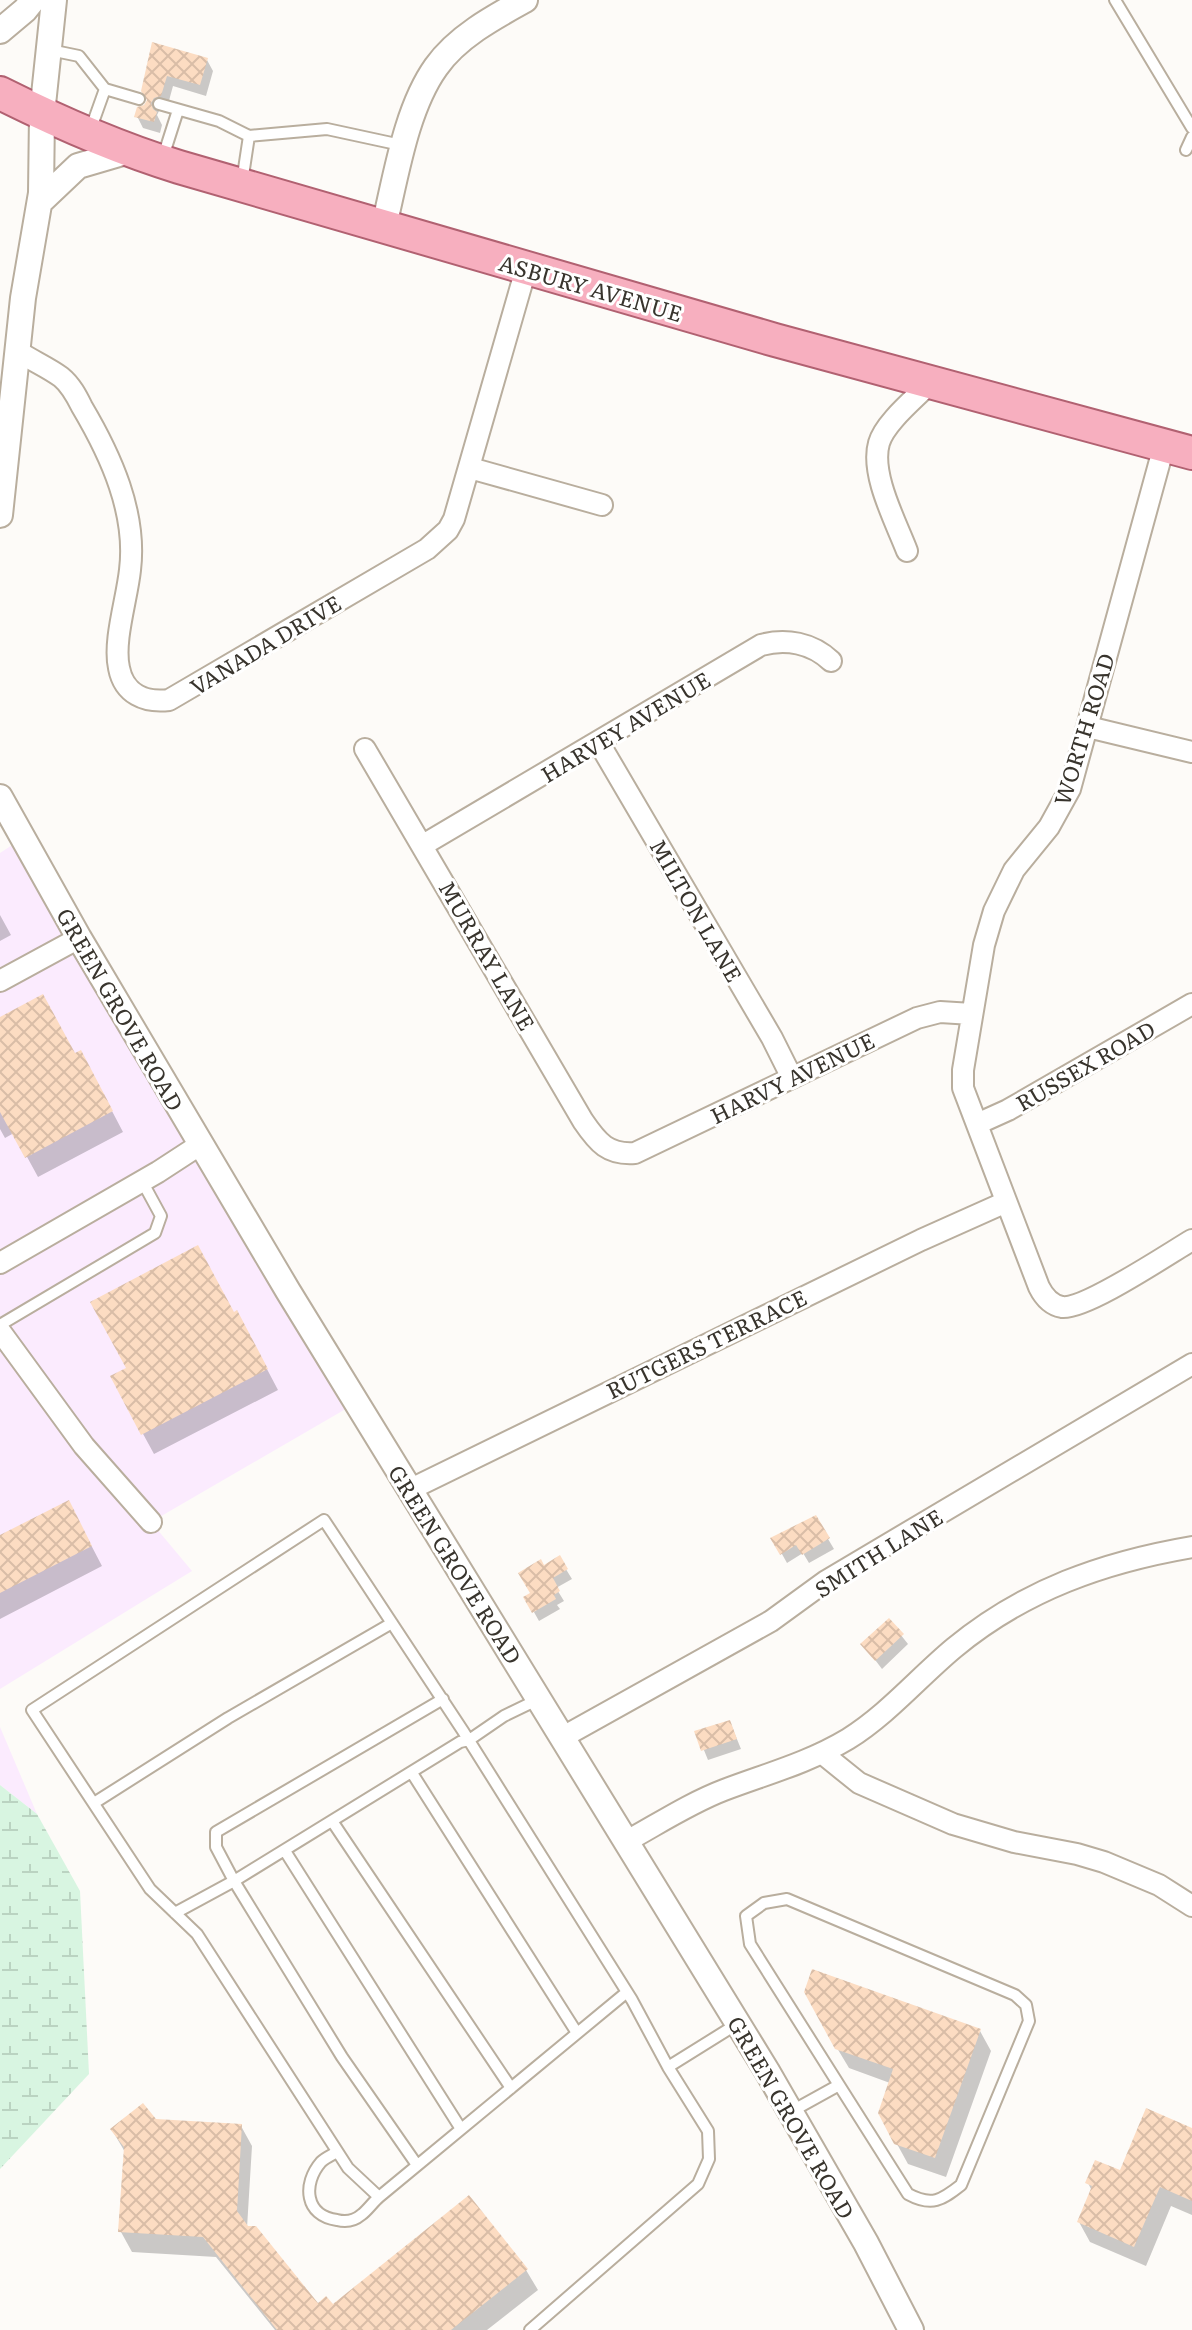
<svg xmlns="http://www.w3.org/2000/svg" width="1192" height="2330" font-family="Literata,serif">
  <defs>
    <pattern id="wetland-marsh" width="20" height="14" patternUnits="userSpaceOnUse" patternTransform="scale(2)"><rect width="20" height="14" fill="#d8f5e1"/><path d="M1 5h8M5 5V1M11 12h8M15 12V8" fill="none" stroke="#bad3c1"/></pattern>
    <pattern id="building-cross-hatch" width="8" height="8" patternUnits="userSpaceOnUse" patternTransform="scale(2)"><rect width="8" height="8" fill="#fcdcc2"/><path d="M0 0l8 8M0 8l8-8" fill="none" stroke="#d9bda7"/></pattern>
  </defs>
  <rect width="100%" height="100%" fill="#fdfbf8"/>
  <path fill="#fbebfe" d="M23 838 356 1403 151 1522 192 1571 0 1689V853Z
    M0 1727 37 1814 0 1785Z"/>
  <path fill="url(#wetland-marsh)" d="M0 1785 37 1814 80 1891 89 2074 0 2169Z"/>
  <path fill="#0003" d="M154 45 207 60 213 71 206 96 173 86 167 108 160 109 157 115 162 125 160 133 143 128 137 116 149 101Z
    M0 915 11 935 0 941Z
    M0 1019 75 1056 92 1073 123 1132 38 1177 14 1133 5 1138 0 1129Z
    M248 1333 278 1390 154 1454 112 1377Z
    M815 1517 834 1549 809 1563 803 1553 787 1563 773 1538Z
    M79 1522 102 1566 0 1619V1537Z
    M559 1558 572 1579 556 1588 564 1601 557 1605 560 1609 539 1621 526 1598 533 1594 544 1567Z
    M889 1620 908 1644 882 1669 863 1644Z
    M730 1722 741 1749 708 1760 697 1733Z
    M980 2031 991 2051 946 2177 908 2164 880 2113 890 2083 849 2068 837 2048Z
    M155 2121 241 2126 252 2146 247 2228 317 2306 332 2307 526 2270 538 2290 487 2330H275L216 2257 132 2252 121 2232 125 2152 112 2130Z
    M1192 2130V2215L1171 2206 1146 2266 1090 2242 1079 2222 1092 2191 1088 2183 1121 2173Z"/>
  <path fill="url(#building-cross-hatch)" d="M152 42 208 58 200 85 167 76 161 96 154 98 151 103 153 109 157 112 154 122 134 117 137 107 144 105 147 100 141 91Z
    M43 994 75 1053 81 1050 113 1111 25 1158 0 1112V1017Z
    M198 1245 234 1312 237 1310 268 1369 141 1435 110 1376 126 1368 90 1302Z
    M69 1500 92 1546 0 1593V1535Z
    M816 1515 830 1538 802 1555 796 1545 780 1555 770 1538Z
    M560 1555 568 1569 553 1578 560 1591 554 1595 556 1599 532 1613 523 1597 530 1593 518 1573 541 1559 544 1565Z
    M889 1618 904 1634 875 1661 860 1644Z
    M730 1720 737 1739 701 1751 694 1731Z
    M812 1969 981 2029 935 2158 894 2144 878 2113 893 2069 835 2049 804 1992Z
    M143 2103 156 2119 242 2124 237 2211 248 2226H256L318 2303 326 2296 333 2304 469 2195 528 2269 451 2330H277L203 2237 118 2232 124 2147 110 2129Z
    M1146 2108 1192 2128V2201L1160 2187 1134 2247 1077 2222 1092 2186 1085 2183 1095 2160 1120 2170Z"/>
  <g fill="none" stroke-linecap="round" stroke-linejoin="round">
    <g stroke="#b9ae9e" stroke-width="14">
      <path id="service" d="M1115 0 1192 128
        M50 50 79 56 105 89 90 131
        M105 89 139 99
        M159 104 219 121 249 136 327 129 401 145
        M1186 150 1192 137
        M163 157 178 110
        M242 182 249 136
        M0 1325 155 1233 161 1216 142 1181
        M412 1773 577 2033
        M94 1803 228 1718 392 1623
        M332 1821 511 2088
        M285 1851 461 2129
        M175 1913 234 1881 460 1742 469 1740 504 1716 537 1700
        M668 2067 737 2024
        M792 2111 839 2085 908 2194C932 2207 942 2200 961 2185L1029 2021 1026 2005 1015 1995 787 1899 764 1903 746 1916 750 1944 839 2085
        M337 2152C332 2155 325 2158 321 2162 302 2184 305 2216 337 2220 345 2222 354 2221 361 2215 367 2211 373 2202 379 2197
        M417 2165 342 2057 234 1881 216 1847V1832L443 1699
        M530 2330 698 2184 709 2159 708 2131 668 2067 632 2000 463 1731 324 1520 32 1710 150 1889 197 1934 348 2168 379 2197 627 1992"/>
    </g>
    <g stroke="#b9ae9e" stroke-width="24">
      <path id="minor" d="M19 352C33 361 49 368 61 377 71 385 77 397 82 407 111 456 137 513 130 570 127 599 113 641 119 668 124 694 145 703 169 700L427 549 448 530 454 519 526 269
        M1164 446 1070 789 1049 827 1014 870 994 911 984 945 963 1070V1088L1039 1287C1044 1297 1051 1305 1062 1307 1085 1310 1168 1254 1192 1240
        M470 468 602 505
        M907 551C896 522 870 474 879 443 885 422 917 397 932 381
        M1088 727 1192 752
        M599 743 772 1038 792 1078
        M365 749 583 1121C598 1143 608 1155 635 1153L917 1018 940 1012 972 1014
        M423 845 761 645C786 638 812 643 831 661
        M0 981 79 938
        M977 1124 1008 1110 1192 1004
        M0 1263 158 1172 201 1144
        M0 1331 84 1446 151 1522
        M409 1490 921 1240 1006 1202
        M563 1737 771 1621 826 1581 1192 1364
        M823 1754 859 1783 953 1824 1014 1842 1077 1854 1104 1862 1159 1885 1192 1906
        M627 1841C658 1824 690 1803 724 1790 766 1774 808 1763 848 1739 888 1714 918 1678 954 1648 1024 1590 1104 1562 1192 1547"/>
    </g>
    <g stroke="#b9ae9e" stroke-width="28">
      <path id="tertiary" d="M0 31 25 10 33 0
        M40 202 78 166 129 151
        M384 226C396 176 406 109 436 67 457 37 494 17 525 0
        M0 515 23 298 41 193 42 114 54 0
        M0 797 79 938 288 1291 767 2071 866 2243 911 2330"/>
    </g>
    <g stroke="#b16171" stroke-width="36">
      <path id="primary" d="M0 93C58 122 117 148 179 167L775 340 1192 453"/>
    </g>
    <use href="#service" stroke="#fff" stroke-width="10"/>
    <use href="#minor" stroke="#fff" stroke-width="20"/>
    <use href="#tertiary" stroke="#fff" stroke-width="24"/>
    <use href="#primary" stroke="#f7afbf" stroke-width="32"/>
  </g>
  <g text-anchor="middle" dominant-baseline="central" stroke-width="6" stroke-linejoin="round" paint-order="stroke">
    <g font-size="22" fill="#38342d" stroke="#fff">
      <text transform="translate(591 287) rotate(16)">ASBURY AVENUE</text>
      <text transform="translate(265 644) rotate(-31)">VANADA DRIVE</text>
      <text transform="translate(625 726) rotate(-31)">HARVEY AVENUE</text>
      <text transform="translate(1083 729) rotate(-73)">WORTH ROAD</text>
      <text transform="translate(697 910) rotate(60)">MILTON LANE</text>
      <text transform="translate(488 955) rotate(60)">MURRAY LANE</text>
      <text transform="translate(121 1009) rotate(60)">GREEN GROVE ROAD</text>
      <text transform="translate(1085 1065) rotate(-30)">RUSSEX ROAD</text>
      <text transform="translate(792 1077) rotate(-26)">HARVY AVENUE</text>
      <text transform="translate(706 1343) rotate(-26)">RUTGERS TERRACE</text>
      <text transform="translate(878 1552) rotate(-32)">SMITH LANE</text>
      <text transform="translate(456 1564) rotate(58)">GREEN GROVE ROAD</text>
      <text transform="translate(792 2117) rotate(60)">GREEN GROVE ROAD</text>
    </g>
  </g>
</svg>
